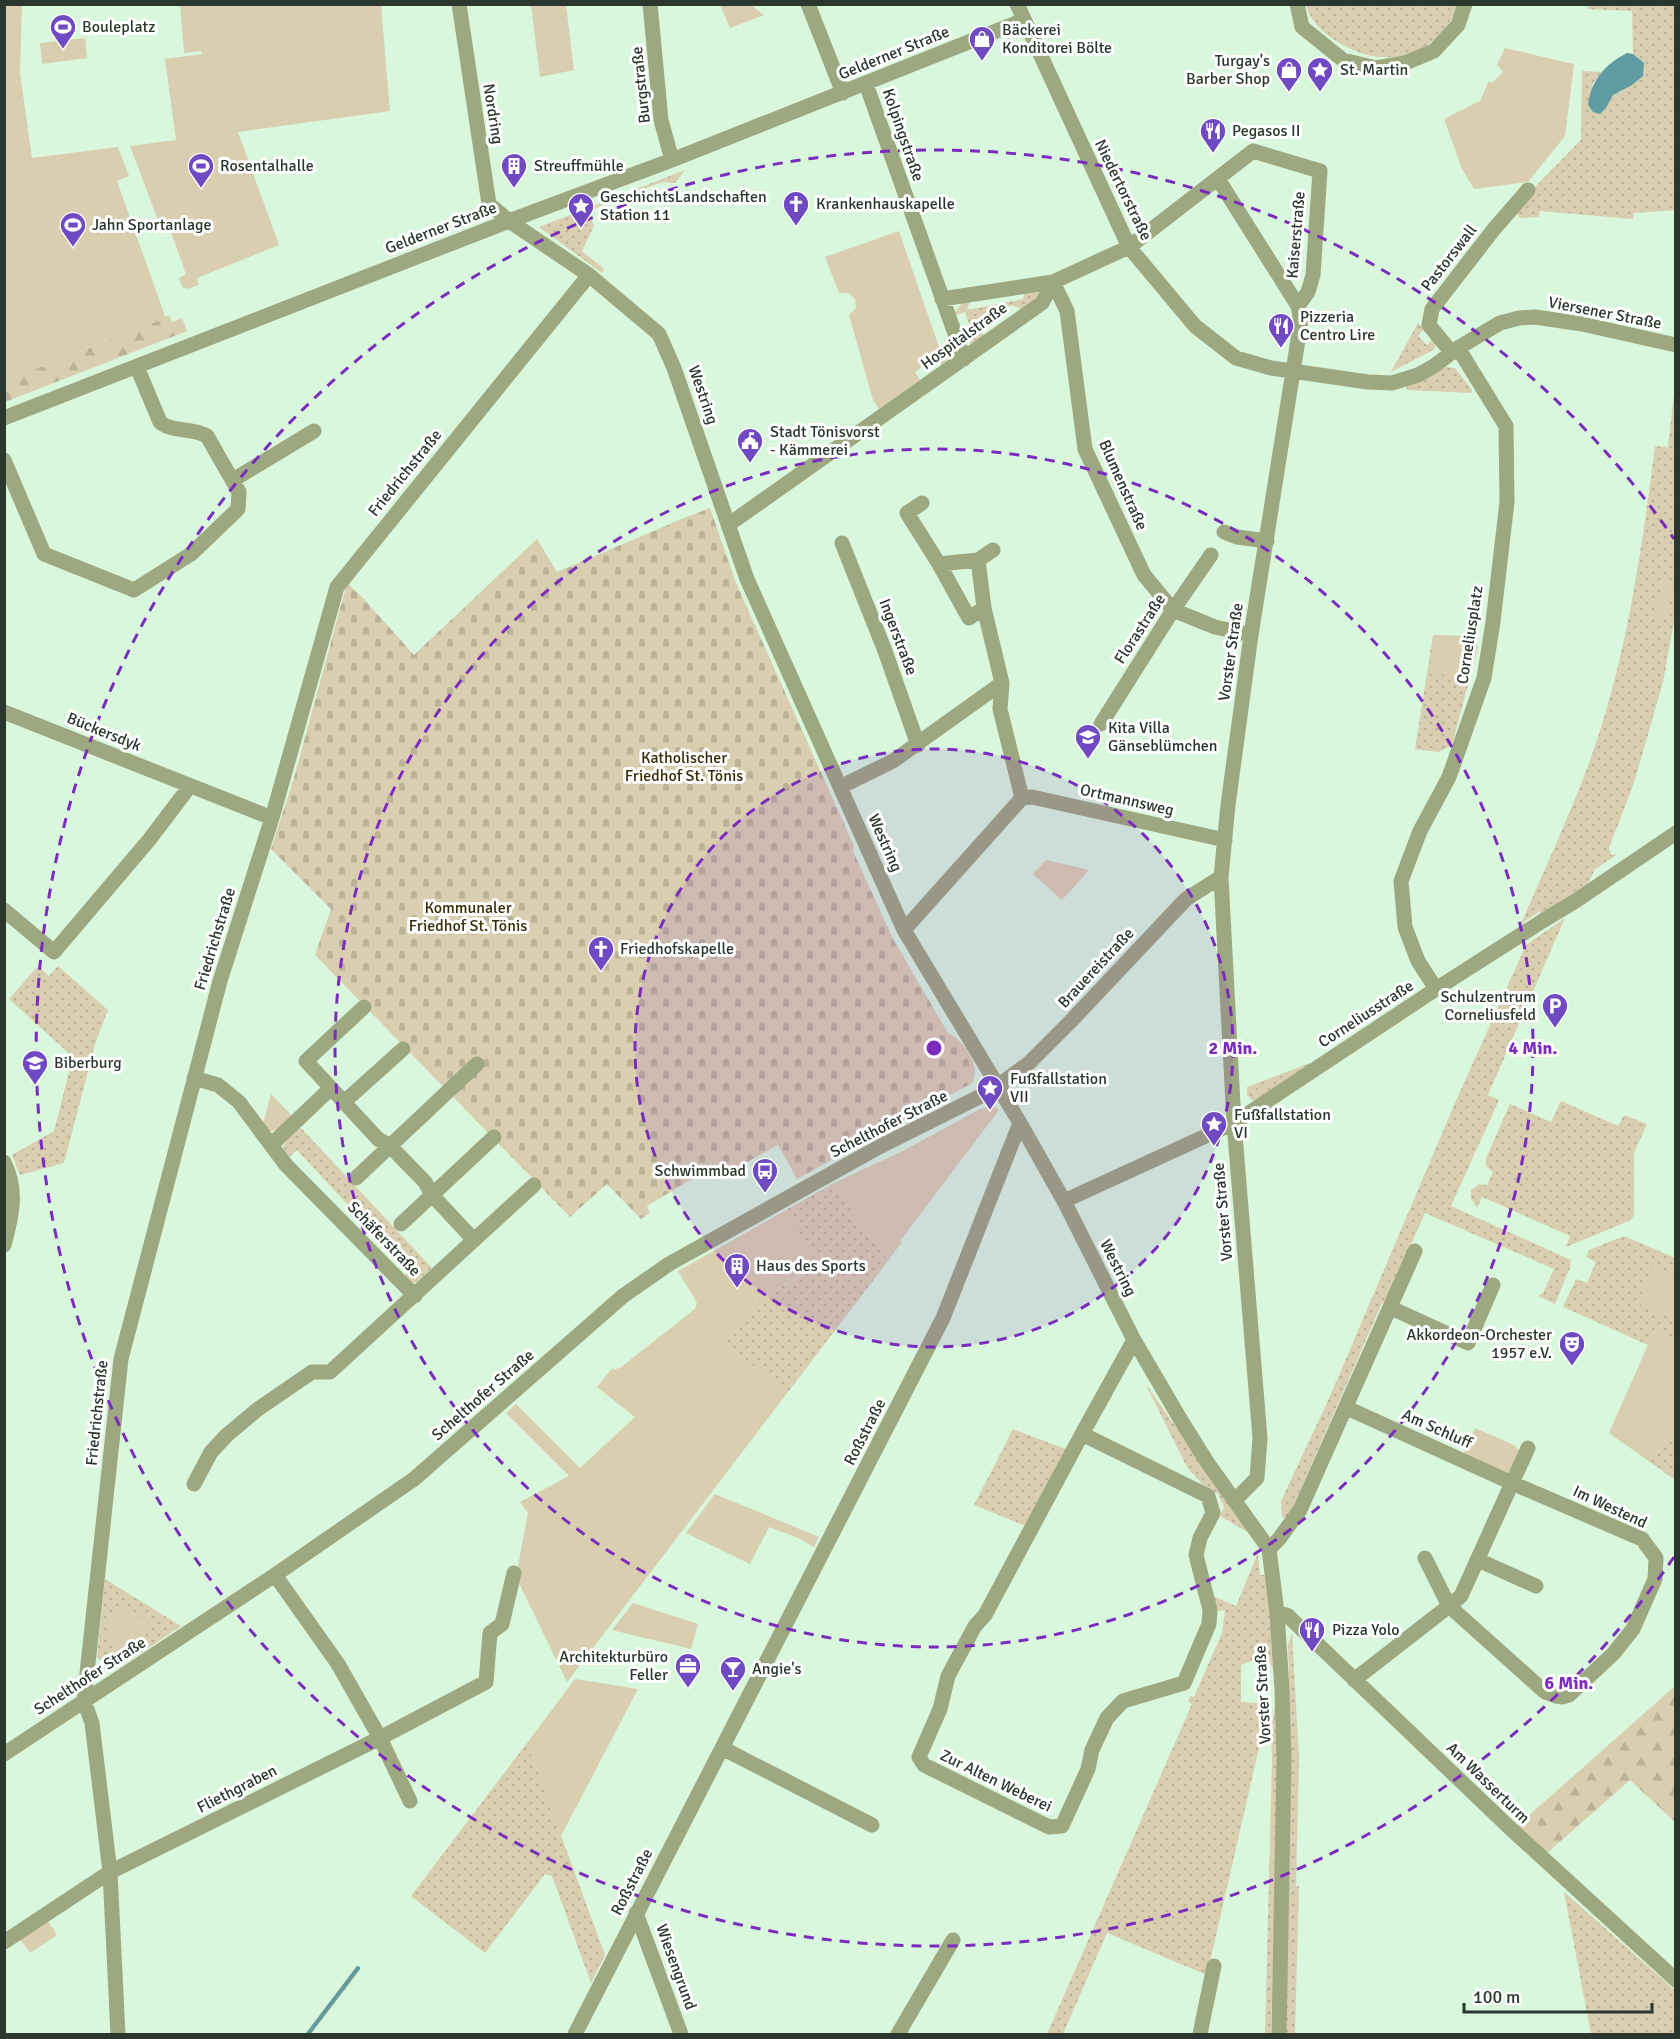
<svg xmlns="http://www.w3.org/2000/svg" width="1680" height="2039" font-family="Signika,sans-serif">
  <defs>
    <pattern id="grass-dots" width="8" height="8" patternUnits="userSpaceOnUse" patternTransform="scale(1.5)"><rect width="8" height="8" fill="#d9ceb0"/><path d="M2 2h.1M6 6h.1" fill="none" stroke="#bab298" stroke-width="1.8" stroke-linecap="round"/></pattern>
    <pattern id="forest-firs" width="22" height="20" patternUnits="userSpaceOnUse" patternTransform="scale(1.5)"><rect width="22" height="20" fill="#d9ceb0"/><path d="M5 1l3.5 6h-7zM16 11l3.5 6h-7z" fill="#bab298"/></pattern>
    <pattern id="cemetery-stones" width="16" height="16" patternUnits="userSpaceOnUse" patternTransform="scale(1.5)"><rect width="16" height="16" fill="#d9ceb0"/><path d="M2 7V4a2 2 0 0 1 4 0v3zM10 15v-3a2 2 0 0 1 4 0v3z" fill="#bab298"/></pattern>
  </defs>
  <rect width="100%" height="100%" fill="#d9f7dc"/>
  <path fill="url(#grass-dots)" d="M1306 5H1458C1439 56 1388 71 1341 44 1324 34 1312 24 1306 5Z
    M1588 5H1675V210L1634 213 1633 219 1540 211 1539 217 1520 218 1515 211 1537 185 1581 140 1582 71 1602 72 1592 85 1606 108 1613 95 1622 91 1644 63 1633 54 1632 11 1587 9Z
    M685 170 675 183 662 182 588 211 594 226 582 251 604 269 602 273 539 227Z
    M1026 288 1036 290 1039 295 1024 310 1011 305 974 330 985 335 972 344 966 341 964 336 972 333 965 312 956 315 955 313 962 303 971 298 967 310 1023 299Z
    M1418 323 1424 329 1418 336 1427 345 1433 339 1436 341 1435 349 1391 372Z
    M1446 367 1455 368 1472 390V393L1406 390 1407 386Z
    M1675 384V616L1663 682 1635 780 1609 848 1611 855 1618 854 1595 869 1588 884 1540 914V911L1521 924C1546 865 1574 807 1595 746 1628 649 1642 547 1655 446L1668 447Z
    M1433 635 1467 636 1475 640 1478 647 1452 745 1439 752 1415 749Z
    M1565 918 1488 1095 1499 1100 1451 1206 1571 1260 1570 1268 1555 1304 1538 1296 1543 1293 1554 1269 1425 1213 1385 1303H1382L1289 1516 1282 1518 1281 1501 1331 1394 1455 1103 1526 945Z
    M38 966 49 976 58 966 108 1010 96 1041 64 1163 20 1175 12 1155 54 1131 73 1057 9 999Z
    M1310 1063 1311 1067 1262 1099 1253 1101 1247 1095V1087Z
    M1561 1101 1618 1126 1624 1115 1647 1124 1634 1153V1215L1631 1220 1566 1247 1570 1236 1482 1197 1477 1208 1471 1198V1190L1479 1184 1487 1185 1493 1172 1486 1166V1158L1510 1104 1551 1122Z
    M300 1127 432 1268 417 1281 411 1284 402 1278 409 1271 297 1150 289 1157 283 1147 286 1141Z
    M832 1184 888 1261 788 1392 724 1344 758 1300 818 1267 786 1210Z
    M1624 1236 1675 1258V1341L1654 1331 1648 1345 1563 1307 1576 1279 1587 1283 1596 1262 1586 1257 1589 1250Z
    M1145 1383 1251 1534 1220 1516 1224 1507 1218 1494 1204 1486 1188 1469Z
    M1013 1429 1068 1450 1028 1527 974 1505Z
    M1675 1438V1480L1647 1460Z
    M1258 1553 1260 1575H1264L1270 1587 1276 1675 1266 1655 1241 1665V1702L1269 1704 1207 1975 1107 1933 1063 2034H1047L1192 1704 1188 1702 1190 1696 1194 1697 1222 1633 1225 1610 1216 1611 1213 1600 1215 1597 1236 1606Z
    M105 1579 181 1626C169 1633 125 1667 114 1666 107 1665 102 1661 97 1657Z
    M1292 1632 1299 1758 1296 1886H1299L1295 2034H1284L1291 1740 1288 1645Z
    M1276 1700 1279 1760 1271 2034H1265L1272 1760 1271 1726Z
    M527 1743 605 1955 591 1983 552 1876 545 1874 485 1953 411 1896Z
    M1564 1892 1675 1990V2034H1591Z
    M357 1966 361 1969 311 2034H305Z"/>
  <path fill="url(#forest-firs)" d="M170 316 172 322 182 318 187 331 5 402V381Z
    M1675 1686V1822L1630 1780 1547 1853 1517 1826Z"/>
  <path fill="url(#cemetery-stones)" d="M710 508 736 583 854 846 853 851 893 939 948 1033C960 1038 976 1059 975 1073 975 1077 973 1080 972 1083L797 1179 778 1145 724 1175 717 1164 647 1206 650 1213 641 1219 607 1184 570 1217 315 955 331 909 271 849 294 778 347 583 363 598 414 655 537 539 557 572 684 518Z"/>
  <path fill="#d9ceb0" d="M22 4 20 73 32 158 118 147 129 176 117 181 165 316H170L5 381 4 5Z
    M180 5H381L390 111 238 132 279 245 197 278 199 285 187 289 182 287 179 278 186 274 167 221 159 223 130 146 176 140 165 59 202 54 201 51 184 53Z
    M531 5H566L574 70 540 77Z
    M720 5H751L764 15 730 28Z
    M85 38 87 58 42 64 40 43Z
    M1505 48 1574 64 1565 136 1528 182 1474 189 1462 169 1444 119 1480 101 1489 81 1492 83 1503 72 1497 65Z
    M899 231 940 350 952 345 953 353 942 365 936 357 915 372 920 380 879 409 873 400 849 315 856 308 855 299 848 293H839L825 257Z
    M1663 580 1674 581 1666 619 1655 620Z
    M1435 636 1466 639 1476 650 1469 678 1429 673Z
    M1046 860 1089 870 1062 900 1033 874Z
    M271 1094 293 1117C284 1124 278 1134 266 1130L263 1124Z
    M993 1106 999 1110 900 1241 902 1242 888 1261 832 1184 903 1151 980 1109Z
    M786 1210 818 1266 758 1300 724 1344 788 1392 567 1682 516 1577 528 1513 520 1502 569 1476 506 1413 516 1404 580 1468 635 1417 597 1387 613 1367 614 1370 621 1367 695 1309 697 1303 678 1271Z
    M1654 1266 1675 1276V1320L1637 1303Z
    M1654 1331 1675 1341V1438L1647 1460 1609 1433Z
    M1475 1428 1514 1445 1519 1450 1509 1472 1503 1473 1463 1455Z
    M715 1494 819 1537 814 1547 798 1538 769 1527 750 1564 686 1533Z
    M124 1603 148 1622 143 1643 126 1650 109 1639 110 1614Z
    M633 1603 698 1624 691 1649 612 1630Z
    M575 1679 638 1689 561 1836 527 1743Z
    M47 1919 57 1935 30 1953 19 1938Z"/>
  <path fill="#5e9ba3" d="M1627 53 1633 54 1644 63 1643 76 1632 85 1613 95 1606 108 1600 114 1593 112 1588 105C1591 81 1605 64 1627 53Z"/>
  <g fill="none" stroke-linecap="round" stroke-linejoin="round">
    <path stroke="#5e9ba3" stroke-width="4" d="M308 2034 358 1968"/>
    <path stroke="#9ea880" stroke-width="15" d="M459 4 489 204 509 221 589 275 659 334 674 368 747 579 904 930 1020 1123 1064 1201 1134 1340 1182 1422 1207 1462 1269 1549 1277 1613 1282 1689 1284 1759 1279 2034
      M650 4 661 120 672 160
      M808 4 843 93
      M1017 4 1129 247 1195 326 1236 358 1271 368 1368 382 1392 383 1418 375 1434 366 1458 348 1500 323 1519 318 1535 317 1582 324 1676 345
      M1297 4 1302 27 1343 60 1376 68 1405 63 1434 51 1458 25 1465 4
      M866 84 964 359
      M1218 179 1298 306
      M942 299 1053 282 1067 311 1085 449 1144 575 1173 610 1215 627 1251 635
      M1452 353 1429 325 1432 309 1494 229 1528 190
      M4 418 509 221 672 160 1024 20
      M4 460 44 554 134 590 191 554 238 509 239 492 207 436C192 427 173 433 160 422L137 367
      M233 480 314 431
      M922 503 907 513 939 564 978 560
      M728 525 1042 303 1053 282 1129 247 1253 151 1320 171 1313 275 1308 292 1298 306 1301 321 1251 635 1228 805 1221 877 1234 1123 1260 1438 1257 1478 1235 1500
      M1224 532 1237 537 1267 541
      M842 543 885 651 918 745
      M993 550 978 560 984 608 1002 683 1000 709 1022 798
      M939 564 969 618 984 608
      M4 712 272 818
      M1101 724 1173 610 1211 555
      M840 787 893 761 1002 683
      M4 910 54 952 149 840 190 786
      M904 930 1022 798 1032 797 1225 840
      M1436 989 1418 961 1405 927 1401 881 1420 831 1449 777 1484 678 1493 622 1507 502 1506 426 1458 348
      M194 1078 218 1085 239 1102 286 1165 415 1296
      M344 1102 403 1049
      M271 1145 331 1088
      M4 1162C18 1190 12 1216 4 1245
      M356 1178 477 1064
      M1064 1201 1234 1123 1436 989 1544 920 1577 900 1676 833
      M401 1224 494 1137
      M474 1240 534 1185
      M1391 1308 1468 1343 1493 1285
      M1347 1408 1512 1483 1528 1448
      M1082 1434 985 1615 975 1626 948 1676 940 1709 919 1757 924 1765 1049 1827 1062 1826 1088 1769 1092 1750 1107 1718 1123 1701 1184 1683 1209 1624 1210 1610 1196 1555 1200 1538 1213 1513 1208 1496 1082 1434 1134 1340
      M194 1484 211 1452 227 1435 258 1409 312 1372H330L474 1240 432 1195 425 1182 390 1146 378 1139 306 1061 364 1007
      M1269 1549 1279 1539 1300 1510 1415 1251
      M1478 1560 1536 1586
      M1277 1613 1287 1615 1511 1829 1676 1980
      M1354 1680 1449 1606 1461 1596 1512 1483 1642 1539 1656 1558 1655 1579 1633 1629 1613 1654 1569 1695 1563 1697 1556 1696 1545 1692 1449 1606 1425 1558
      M722 1748 872 1825
      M4 1754 275 1575 414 1479 623 1296 669 1264 879 1147 991 1091 1029 1063 1072 1020 1186 899 1221 877
      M410 1801 380 1738 486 1682 490 1633 502 1624 514 1573
      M636 1913 681 2034
      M4 1942 110 1872 380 1738 338 1664 275 1575
      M118 2034 110 1872 92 1723 84 1701 121 1359 220 981 272 818 337 587 589 275
      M575 2034 943 1318 1020 1123
      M898 2034 953 1940
      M1200 2034 1214 1966"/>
  </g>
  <circle cx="934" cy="1048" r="299" fill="#7b2cbf" fill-opacity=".12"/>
  <g fill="none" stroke="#7b2cbf" stroke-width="3" stroke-dasharray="10 8">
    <circle cx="934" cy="1048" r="299"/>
    <circle cx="934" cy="1048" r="599"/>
    <path d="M1674 1557A898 898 0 1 1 1674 539"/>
  </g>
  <defs>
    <g id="stadium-pin" transform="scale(1.35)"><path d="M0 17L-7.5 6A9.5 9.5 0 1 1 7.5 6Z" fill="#704ac3" stroke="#fff"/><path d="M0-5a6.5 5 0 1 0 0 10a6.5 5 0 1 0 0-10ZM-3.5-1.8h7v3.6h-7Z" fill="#fff"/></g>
    <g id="shop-pin" transform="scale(1.35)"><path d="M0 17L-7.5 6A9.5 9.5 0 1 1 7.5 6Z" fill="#704ac3" stroke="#fff"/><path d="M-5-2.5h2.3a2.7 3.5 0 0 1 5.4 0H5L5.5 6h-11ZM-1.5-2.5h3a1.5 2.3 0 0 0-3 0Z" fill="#fff"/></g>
    <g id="sight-pin" transform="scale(1.35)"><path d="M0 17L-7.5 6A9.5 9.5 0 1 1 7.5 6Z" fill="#704ac3" stroke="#fff"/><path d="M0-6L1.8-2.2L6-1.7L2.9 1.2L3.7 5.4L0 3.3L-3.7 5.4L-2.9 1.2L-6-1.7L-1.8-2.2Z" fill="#fff"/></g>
    <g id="restaurant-pin" transform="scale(1.35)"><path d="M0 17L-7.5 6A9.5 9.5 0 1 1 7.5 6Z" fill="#704ac3" stroke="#fff"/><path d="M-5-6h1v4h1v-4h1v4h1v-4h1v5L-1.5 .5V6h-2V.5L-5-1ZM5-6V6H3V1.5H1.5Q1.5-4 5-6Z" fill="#fff"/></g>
    <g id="building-pin" transform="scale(1.35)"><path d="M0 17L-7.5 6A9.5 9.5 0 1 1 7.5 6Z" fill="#704ac3" stroke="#fff"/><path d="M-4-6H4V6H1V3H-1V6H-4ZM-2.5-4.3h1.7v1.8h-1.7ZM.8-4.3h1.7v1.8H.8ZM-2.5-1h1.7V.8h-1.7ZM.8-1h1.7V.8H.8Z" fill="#fff"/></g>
    <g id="church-pin" transform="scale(1.35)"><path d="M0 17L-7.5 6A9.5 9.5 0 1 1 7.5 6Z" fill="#704ac3" stroke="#fff"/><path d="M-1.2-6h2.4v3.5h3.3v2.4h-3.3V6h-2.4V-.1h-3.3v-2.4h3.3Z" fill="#fff"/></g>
    <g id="civic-pin" transform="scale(1.35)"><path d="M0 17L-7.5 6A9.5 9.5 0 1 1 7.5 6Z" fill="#704ac3" stroke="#fff"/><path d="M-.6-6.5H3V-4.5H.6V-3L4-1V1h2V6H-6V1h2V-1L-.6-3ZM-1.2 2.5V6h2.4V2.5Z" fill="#fff"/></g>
    <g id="school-pin" transform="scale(1.35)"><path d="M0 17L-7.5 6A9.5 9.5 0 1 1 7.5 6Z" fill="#704ac3" stroke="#fff"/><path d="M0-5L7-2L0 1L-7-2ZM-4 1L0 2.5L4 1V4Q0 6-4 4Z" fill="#fff"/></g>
    <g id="parking-pin" transform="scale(1.35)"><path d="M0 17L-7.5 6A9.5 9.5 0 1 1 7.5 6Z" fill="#704ac3" stroke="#fff"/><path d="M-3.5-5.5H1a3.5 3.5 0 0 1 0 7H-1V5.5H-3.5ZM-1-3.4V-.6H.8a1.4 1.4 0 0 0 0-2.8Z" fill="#fff"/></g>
    <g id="bus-pin" transform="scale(1.35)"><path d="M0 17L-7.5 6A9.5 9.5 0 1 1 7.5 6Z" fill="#704ac3" stroke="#fff"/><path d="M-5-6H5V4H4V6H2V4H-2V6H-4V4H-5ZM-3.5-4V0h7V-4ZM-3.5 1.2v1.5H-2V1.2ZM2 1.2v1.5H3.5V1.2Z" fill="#fff"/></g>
    <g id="theatre-pin" transform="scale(1.35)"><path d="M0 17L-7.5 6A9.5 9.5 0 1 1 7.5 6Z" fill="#704ac3" stroke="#fff"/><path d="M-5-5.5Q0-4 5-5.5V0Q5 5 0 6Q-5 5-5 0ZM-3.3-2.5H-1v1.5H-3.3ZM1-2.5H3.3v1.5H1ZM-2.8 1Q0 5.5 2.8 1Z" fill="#fff"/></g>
    <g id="office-pin" transform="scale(1.35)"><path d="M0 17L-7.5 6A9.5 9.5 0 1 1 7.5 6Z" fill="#704ac3" stroke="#fff"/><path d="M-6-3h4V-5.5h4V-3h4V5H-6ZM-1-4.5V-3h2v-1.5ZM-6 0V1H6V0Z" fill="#fff"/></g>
    <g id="bar-pin" transform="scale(1.35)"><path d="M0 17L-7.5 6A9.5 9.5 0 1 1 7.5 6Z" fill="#704ac3" stroke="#fff"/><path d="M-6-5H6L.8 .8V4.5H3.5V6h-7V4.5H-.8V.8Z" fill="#fff"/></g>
  </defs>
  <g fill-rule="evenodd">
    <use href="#stadium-pin" x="63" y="27"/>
    <use href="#shop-pin" x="982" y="39"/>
    <use href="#shop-pin" x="1289" y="70"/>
    <use href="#sight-pin" x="1320" y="70"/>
    <use href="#restaurant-pin" x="1213" y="131"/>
    <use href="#stadium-pin" x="201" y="166"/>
    <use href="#building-pin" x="514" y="166"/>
    <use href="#church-pin" x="796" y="204"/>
    <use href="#sight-pin" x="581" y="206"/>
    <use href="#stadium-pin" x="73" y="225"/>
    <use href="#restaurant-pin" x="1281" y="326"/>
    <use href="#civic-pin" x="750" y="441"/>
    <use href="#school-pin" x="1088" y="737"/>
    <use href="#church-pin" x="601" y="949"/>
    <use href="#parking-pin" x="1555" y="1006"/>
    <use href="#school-pin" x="35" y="1063"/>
    <use href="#sight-pin" x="990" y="1088"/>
    <use href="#sight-pin" x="1214" y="1124"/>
    <use href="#bus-pin" x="765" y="1171"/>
    <use href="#building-pin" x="737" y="1266"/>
    <use href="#theatre-pin" x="1572" y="1344"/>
    <use href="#restaurant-pin" x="1312" y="1630"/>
    <use href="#office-pin" x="688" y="1666"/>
    <use href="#bar-pin" x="733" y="1669"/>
  </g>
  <g text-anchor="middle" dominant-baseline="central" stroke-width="6" stroke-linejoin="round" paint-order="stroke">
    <g font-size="16" fill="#2b362c" stroke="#fff" text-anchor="start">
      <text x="82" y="27">Bouleplatz</text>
      <text x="1002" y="30">Bäckerei<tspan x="1002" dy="18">Konditorei Bölte</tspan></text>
      <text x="1270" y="61" text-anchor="end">Turgay's<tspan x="1270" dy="18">Barber Shop</tspan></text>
      <text x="1340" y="70">St. Martin</text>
      <text x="1232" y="131">Pegasos II</text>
      <text x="220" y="166">Rosentalhalle</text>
      <text x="534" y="166">Streuffmühle</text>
      <text x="600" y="197">GeschichtsLandschaften<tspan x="600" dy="18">Station 11</tspan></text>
      <text x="816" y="204">Krankenhauskapelle</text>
      <text x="92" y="225">Jahn Sportanlage</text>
      <text x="1300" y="317">Pizzeria<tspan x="1300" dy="18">Centro Lire</tspan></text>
      <text x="770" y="432">Stadt Tönisvorst<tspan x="770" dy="18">- Kämmerei</tspan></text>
      <text x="1108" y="728">Kita Villa<tspan x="1108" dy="18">Gänseblümchen</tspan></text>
      <text x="620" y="949">Friedhofskapelle</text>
      <text x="1536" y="997" text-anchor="end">Schulzentrum<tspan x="1536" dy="18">Corneliusfeld</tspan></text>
      <text x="54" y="1063">Biberburg</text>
      <text x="1010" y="1079">Fußfallstation<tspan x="1010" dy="18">VII</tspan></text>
      <text x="1234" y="1115">Fußfallstation<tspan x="1234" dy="18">VI</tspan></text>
      <text x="746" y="1171" text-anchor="end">Schwimmbad</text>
      <text x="756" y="1266">Haus des Sports</text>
      <text x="1552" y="1335" text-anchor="end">Akkordeon-Orchester<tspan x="1552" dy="18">1957 e.V.</tspan></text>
      <text x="1332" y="1630">Pizza Yolo</text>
      <text x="668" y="1657" text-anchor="end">Architekturbüro<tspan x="668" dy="18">Feller</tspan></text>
      <text x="752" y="1669">Angie's</text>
    </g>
    <g font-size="16" fill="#2b362c" stroke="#fff">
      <text transform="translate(894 53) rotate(-22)">Gelderner Straße</text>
      <text transform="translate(641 85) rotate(-96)">Burgstraße</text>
      <text transform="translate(493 114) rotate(81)">Nordring</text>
      <text transform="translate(903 135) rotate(71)">Kolpingstraße</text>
      <text transform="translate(1123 190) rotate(64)">Niedertorstraße</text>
      <text transform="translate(441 228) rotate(-21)">Gelderner Straße</text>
      <text transform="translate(1296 235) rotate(-85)">Kaiserstraße</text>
      <text transform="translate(1449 258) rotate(-52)">Pastorswall</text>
      <text transform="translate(1605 313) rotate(11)">Viersener Straße</text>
      <text transform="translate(964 336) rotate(-36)">Hospitalstraße</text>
      <text transform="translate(703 395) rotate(71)">Westring</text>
      <text transform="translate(405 473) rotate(-51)">Friedrichstraße</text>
      <text transform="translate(1123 485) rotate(66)">Blumenstraße</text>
      <text transform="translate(1140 629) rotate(-57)">Florastraße</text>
      <text transform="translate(1470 635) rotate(-81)">Corneliusplatz</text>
      <text transform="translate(898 637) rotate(69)">Ingerstraße</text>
      <text transform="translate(1231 652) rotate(-82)">Vorster Straße</text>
      <text transform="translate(104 732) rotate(22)">Bückersdyk</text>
      <text transform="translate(1127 800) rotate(13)">Ortmannsweg</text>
      <text transform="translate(885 843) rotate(66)">Westring</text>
      <text transform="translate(215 939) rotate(-73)">Friedrichstraße</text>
      <text transform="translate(1096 968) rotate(-47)">Brauereistraße</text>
      <text transform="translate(1366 1014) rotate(-33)">Corneliusstraße</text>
      <text transform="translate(889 1124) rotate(-27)">Schelthofer Straße</text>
      <text transform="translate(1223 1212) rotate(-95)">Vorster Straße</text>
      <text transform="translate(384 1239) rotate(46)">Schäferstraße</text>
      <text transform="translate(1118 1268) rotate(63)">Westring</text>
      <text transform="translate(483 1395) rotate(-41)">Schelthofer Straße</text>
      <text transform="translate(97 1413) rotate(-84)">Friedrichstraße</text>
      <text transform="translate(1437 1429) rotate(24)">Am Schluff</text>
      <text transform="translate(865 1432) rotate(-63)">Roßstraße</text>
      <text transform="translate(1610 1507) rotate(25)">Im Westend</text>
      <text transform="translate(90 1676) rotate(-33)">Schelthofer Straße</text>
      <text transform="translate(1263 1695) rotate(-93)">Vorster Straße</text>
      <text transform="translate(996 1781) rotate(26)">Zur Alten Weberei</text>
      <text transform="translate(1488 1783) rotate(44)">Am Wasserturm</text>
      <text transform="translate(237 1789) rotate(-27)">Fliethgraben</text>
      <text transform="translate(632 1882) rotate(-63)">Roßstraße</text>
      <text transform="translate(676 1967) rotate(70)">Wiesengrund</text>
    </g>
    <g font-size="16" fill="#372b04" stroke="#fff">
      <text x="684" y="758">Katholischer<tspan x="684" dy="18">Friedhof St. Tönis</tspan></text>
      <text x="468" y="908">Kommunaler<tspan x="468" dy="18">Friedhof St. Tönis</tspan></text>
    </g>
  </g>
  <circle cx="934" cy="1048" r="9" fill="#7b2cbf" stroke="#fff" stroke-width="3"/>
  <g font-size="18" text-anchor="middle" font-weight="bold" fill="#7b2cbf" stroke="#fff" stroke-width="6" stroke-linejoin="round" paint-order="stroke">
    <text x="1233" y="1054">2 Min.</text>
    <text x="1533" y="1054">4 Min.</text>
    <text x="1569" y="1689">6 Min.</text>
  </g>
  <rect width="1680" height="2039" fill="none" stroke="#2b362c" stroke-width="12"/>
  <path d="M1464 2003v9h188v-9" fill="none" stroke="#2b362c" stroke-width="3"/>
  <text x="1473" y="2003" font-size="18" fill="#2b362c" stroke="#ffffff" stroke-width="4.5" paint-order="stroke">100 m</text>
</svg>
